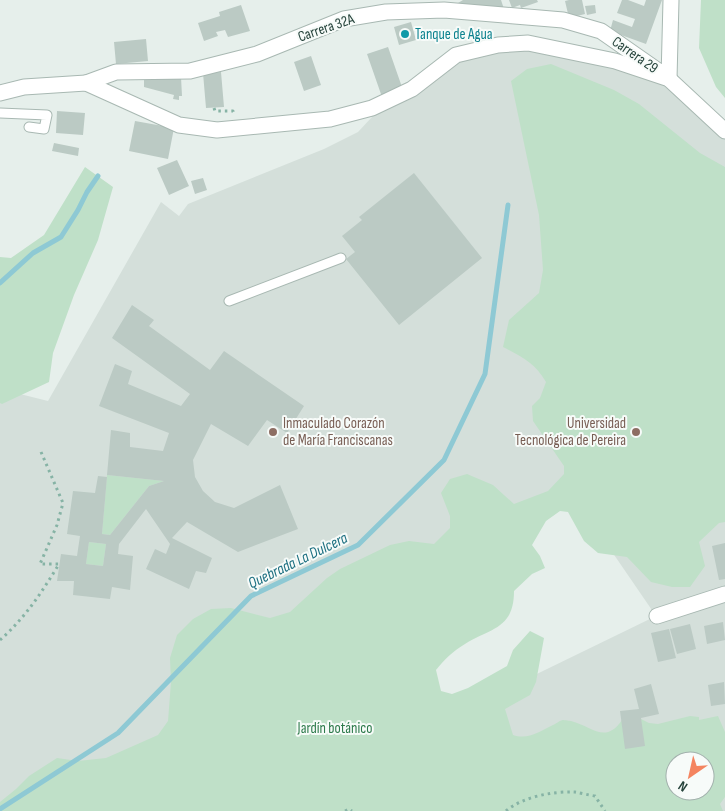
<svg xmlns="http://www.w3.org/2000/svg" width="725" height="811" font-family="'Sofia Sans Condensed',sans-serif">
  <rect width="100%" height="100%" fill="#e6efeb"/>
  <path fill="#d4dfda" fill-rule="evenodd" d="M528 43 669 79 725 131V811H0V389L48 401 161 202 179 216 188 204 324 149 358 132 372 117V108L456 55ZM571 492 656 616 500 692 419 719 381 606ZM675 761H705V791H675Z"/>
  <path fill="#bfe0c8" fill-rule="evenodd" d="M701 0H725V98L716 87 699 48Z
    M551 64 614 90 639 104 700 153 725 167V522L719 523 699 542 705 566 690 587H672L651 582 627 557 598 553 584 541 568 512 560 511 546 521 532 545 540 556 545 568 532 574 514 591C514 629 491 628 465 644 453 651 445 659 436 670L441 691 452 694 468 688 507 666 513 650 530 631 544 638 536 682 530 695 505 709 513 735C528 740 539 732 553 725 556 724 560 720 563 720 564 720 571 721 571 721 592 726 605 745 622 720L639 718 649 723 658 724 690 716 699 717V720L718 716 725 732V797L720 804 723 811H0V802L16 789 29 776 57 758 78 761 106 758 158 735 168 721 171 682 170 658 177 635 193 619 211 609 231 608 270 618 290 612 327 578 340 569 390 545 409 541 434 544 450 528V516L441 493 450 479 467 474 493 485 514 504 548 491 564 474V466L533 421 532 406 540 398 546 382C535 363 522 357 503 347L509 320 539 293 543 270 539 215 511 81 527 69ZM675 761H705V791H675Z
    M85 167 113 187 98 240 74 295 53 353 49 382 2 404 0 403V257L11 258 44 235Z
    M107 475 164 481 149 486 110 535 102 534Z
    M89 542 106 544 103 566 86 564Z"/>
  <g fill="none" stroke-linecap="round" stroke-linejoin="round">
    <path stroke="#8ec9d4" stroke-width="5" d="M0 283 33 253 61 237 78 210 87 192 98 176
      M0 809 118 733 251 596 358 545 444 460 485 374 508 205"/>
  </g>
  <path fill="#bbcac4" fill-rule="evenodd" d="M463 0H501L504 9 453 6Z
    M509 0H537L538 2 521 8 520 5 512 8Z
    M569 0H582L585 14 569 18 565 1Z
    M622 0H628L644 6 646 0H662L646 44 610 31 613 20 632 27 635 19 617 13Z
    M241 5 250 31 228 37 225 30 216 32 218 36 204 41 198 23 220 16 219 12Z
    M595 5 596 13 587 15 585 6Z
    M411 22 416 40 399 45 394 27Z
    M146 39 148 61 116 64 114 42Z
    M388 47 403 90 382 97 367 54Z
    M311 56 321 85 304 91 294 62Z
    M221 72 224 107 206 108 203 73Z
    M181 77 182 96H179V100L173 99 174 95 144 87V79Z
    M57 111 85 113 83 135 56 133Z
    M135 121 174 128 168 159 129 151Z
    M54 143 79 148 78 156 52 151Z
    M177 160 189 186 169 195 157 168Z
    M414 173 482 258 399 325 346 259 355 252 342 236 362 220 359 217Z
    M203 178 207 190 195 194 191 181Z
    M132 305 154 320 149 326 210 370 224 351 304 406 287 433 267 420 248 446 211 424 193 460 195 477 203 491 215 502 234 508 280 485 298 529 238 552 187 522 172 538 212 558 206 573 196 571 189 589 146 569 155 549 166 554 170 544 146 509 119 544 118 554 133 556 130 590 112 587 110 599 73 595 74 581H57L61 554 77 556 80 536 67 534 73 491 95 493 98 476 107 477 102 534 110 535 149 486 164 481 107 475 111 430 130 433V447L163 451 169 433 99 406 115 364 132 371 128 384 181 406 190 394 112 338ZM89 542 106 544 103 566 86 564Z
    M725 543V579L719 580 712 546Z
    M723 622 725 640 707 644 704 626Z
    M690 624 696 649 677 654 670 629Z
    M669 629 676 658 658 662 651 633Z
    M724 682 725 704 711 706 708 685Z
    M651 684 659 714 641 718 645 746 625 749 620 711 639 709 634 689Z"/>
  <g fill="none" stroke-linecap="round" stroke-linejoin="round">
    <g stroke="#a8b8b2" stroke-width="11">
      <path id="service" d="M0 113 47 115 44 129 29 127
        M229 301 341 258"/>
    </g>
    <g stroke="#a8b8b2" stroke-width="17">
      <path id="minor" d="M669 79 671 0
        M86 83 116 72 190 71 257 54 344 19 386 12 444 10 563 20 601 31 664 75
        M657 616 725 594"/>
    </g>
    <g stroke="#a8b8b2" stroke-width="17">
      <path id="tertiary" d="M0 93 24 87 86 83 179 125 217 130 330 119 372 108 412 89 456 55 498 45 528 43 615 61 669 79 725 131"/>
    </g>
    <path stroke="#86b3a5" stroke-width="3" stroke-dasharray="2.5 4" stroke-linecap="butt" d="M214 108 215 111H233V113
      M0 640C25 618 42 592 59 564H40L57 525 63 503 41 452
      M345 811 349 809 352 811
      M506 811C522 797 553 791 575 792 581 793 588 795 595 796L605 811"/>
    <use href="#service" stroke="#fff" stroke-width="9"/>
    <use href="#minor" stroke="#fff" stroke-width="15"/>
    <use href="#tertiary" stroke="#fff" stroke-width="15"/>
  </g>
  <circle fill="#0f9aa8" stroke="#f7fbf9" stroke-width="2" cx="405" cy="34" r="5"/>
  <g fill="#8d6e63" stroke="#f7fbf9" stroke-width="2">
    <circle cx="273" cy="432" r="5"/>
    <circle cx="636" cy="432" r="5"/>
  </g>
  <g text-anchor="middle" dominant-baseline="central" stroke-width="4" stroke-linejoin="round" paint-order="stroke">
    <g font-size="15" fill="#24423a" stroke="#f7fbf9">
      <text transform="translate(326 28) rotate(-19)">Carrera 32A</text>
      <text transform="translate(635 55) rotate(35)">Carrera 29</text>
    </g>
    <g font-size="15" fill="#0d838f" stroke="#f7fbf9" text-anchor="start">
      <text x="415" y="34">Tanque de Agua</text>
    </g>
    <g font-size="15" fill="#785e54" stroke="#f7fbf9" text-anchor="start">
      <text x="283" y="423">Inmaculado Corazón<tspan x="283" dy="17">de María Franciscanas</tspan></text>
      <text x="626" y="423" text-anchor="end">Universidad<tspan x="626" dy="17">Tecnológica de Pereira</tspan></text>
    </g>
    <g font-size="15" fill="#2d7a4b" stroke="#f7fbf9">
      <text x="335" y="728">Jardín botánico</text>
    </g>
    <g font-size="16" font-style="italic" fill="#1c6f80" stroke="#f7fbf9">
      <text transform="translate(298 561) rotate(-26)">Quebrada La Dulcera</text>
    </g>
  </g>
  <g transform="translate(690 776) rotate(214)"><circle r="24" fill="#f7fbf9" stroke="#a3b1ad"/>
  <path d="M0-4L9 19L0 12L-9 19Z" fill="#f4845f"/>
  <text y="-8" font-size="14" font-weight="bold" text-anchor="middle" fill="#24423a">N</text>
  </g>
</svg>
